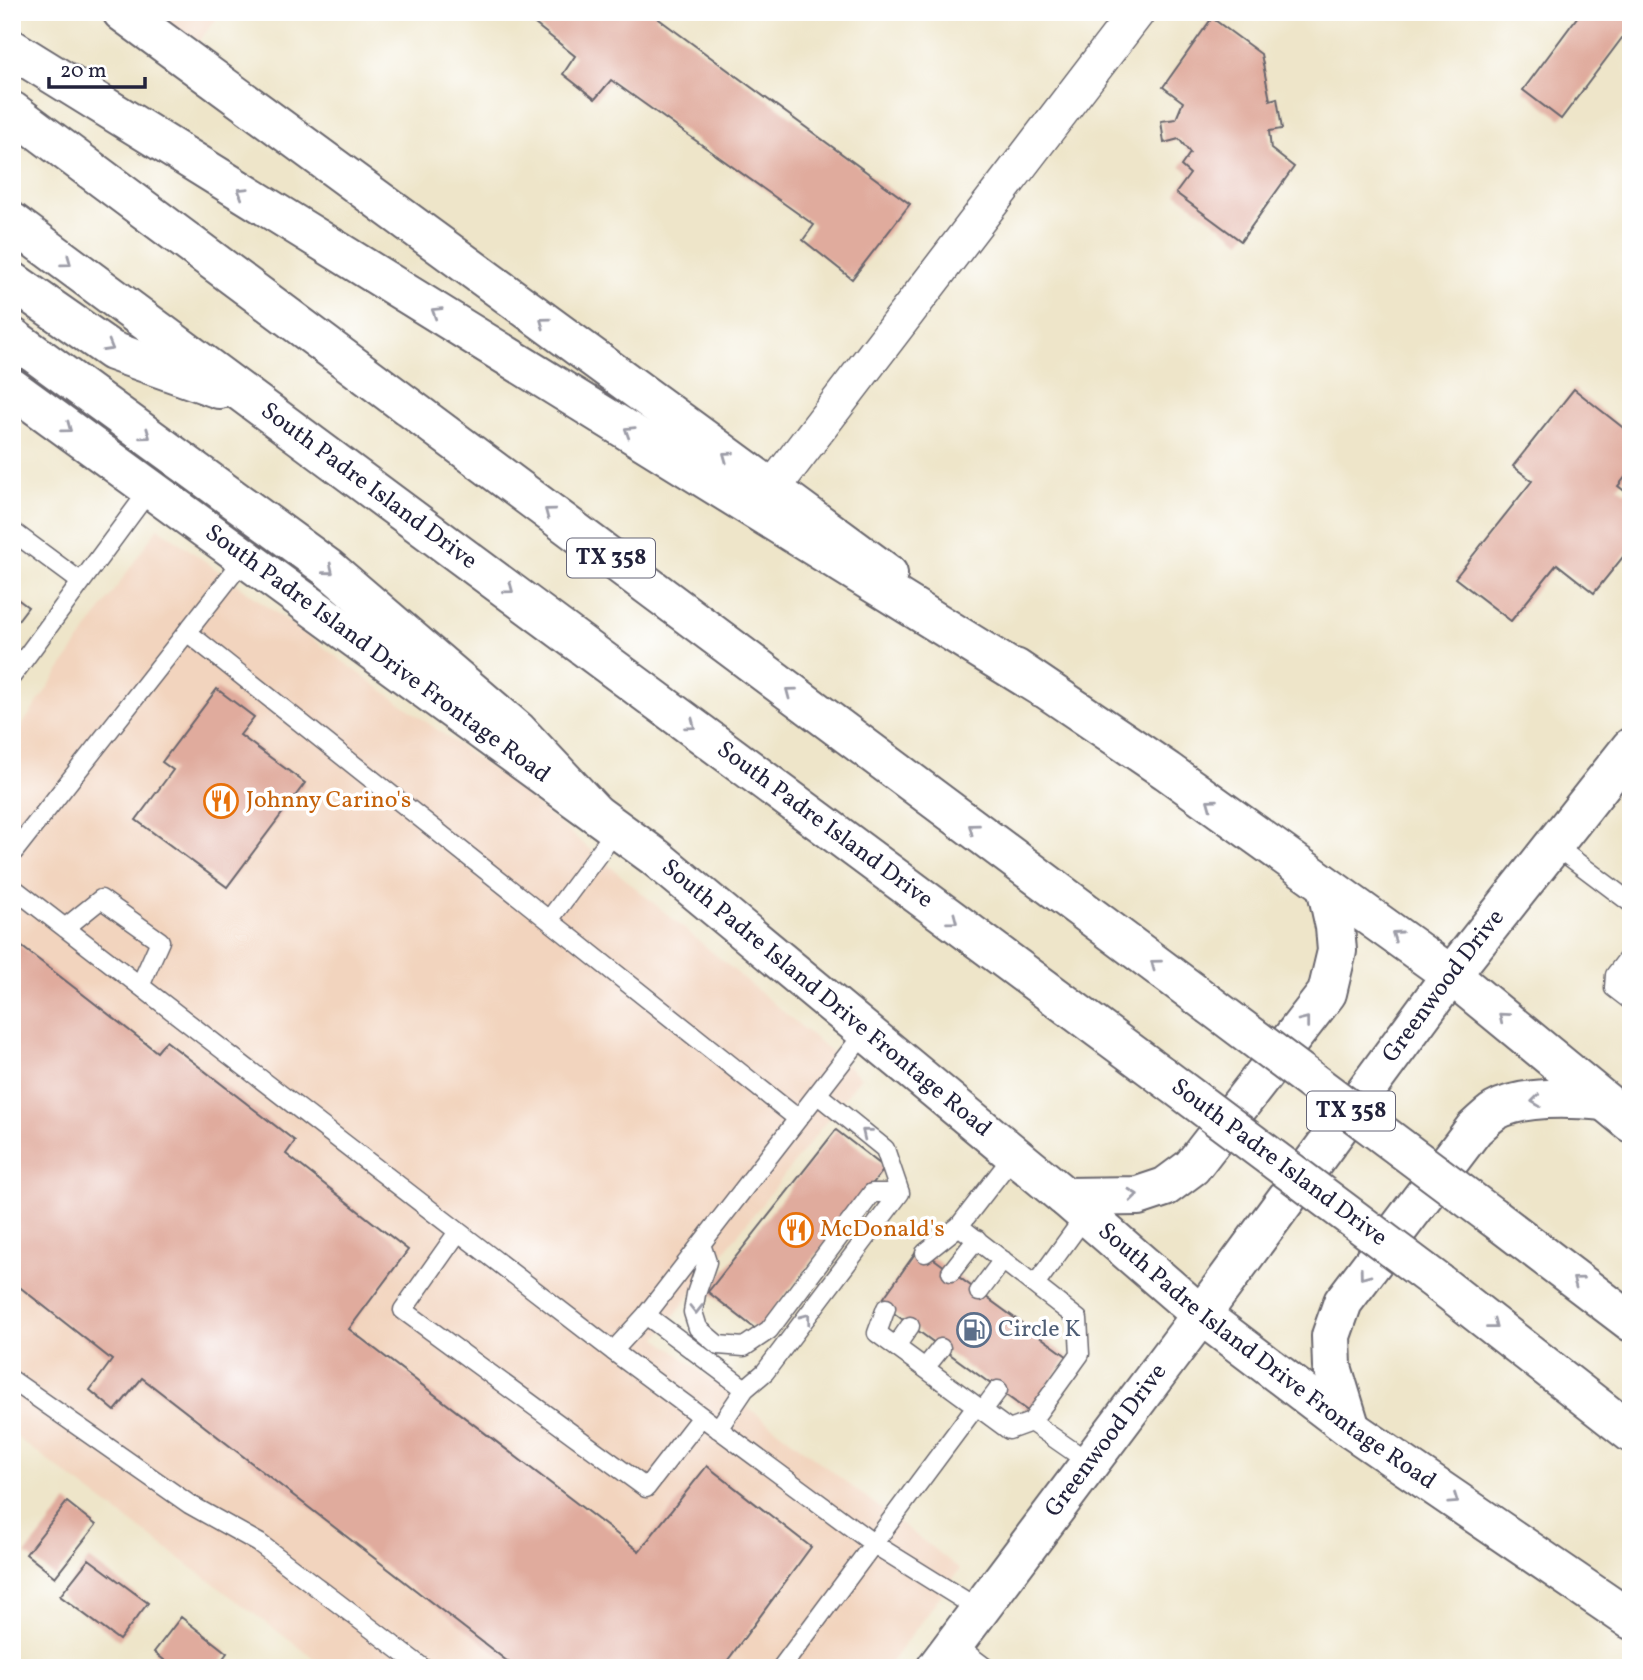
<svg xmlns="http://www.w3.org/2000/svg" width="1643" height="1680" font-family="Vollkorn,serif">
  <rect width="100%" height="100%" fill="#fff"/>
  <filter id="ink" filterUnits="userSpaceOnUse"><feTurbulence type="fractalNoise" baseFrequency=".0143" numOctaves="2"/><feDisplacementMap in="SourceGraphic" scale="14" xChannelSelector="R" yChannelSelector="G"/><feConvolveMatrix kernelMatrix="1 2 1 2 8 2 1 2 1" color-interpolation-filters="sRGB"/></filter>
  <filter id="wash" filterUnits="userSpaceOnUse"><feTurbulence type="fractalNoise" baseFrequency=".00686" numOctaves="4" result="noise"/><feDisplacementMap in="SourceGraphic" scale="28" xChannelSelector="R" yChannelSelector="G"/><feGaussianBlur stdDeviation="1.57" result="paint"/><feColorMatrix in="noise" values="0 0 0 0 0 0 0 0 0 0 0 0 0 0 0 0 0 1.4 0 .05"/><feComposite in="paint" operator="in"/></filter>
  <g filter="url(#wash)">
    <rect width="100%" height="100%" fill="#eee5c9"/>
    <path fill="#f2d4be" d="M154 12H222L196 45Z
      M158 527 512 784 861 1077 657 1338 960 1569 887 1668H327L12 1434V740Z"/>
    <g id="blocks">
      <path fill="#e0ab9d" d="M520 12H658L656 17 910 204 852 279 803 240 814 225 611 80 595 99 563 74 575 56Z
        M1581 12H1623L1631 18V26L1561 119 1523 90Z
        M1212 18 1261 54 1270 100 1277 98 1282 129 1269 131 1271 149 1294 167 1241 241 1176 193 1190 174 1181 166 1190 153 1179 139 1164 143 1161 121 1176 119 1183 102 1163 87Z
        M1574 389 1631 434V470L1618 486 1631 496V547L1594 593 1557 564 1511 621 1455 578 1532 481 1513 466Z
        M12 595 28 607 12 628Z
        M217 689 254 717 240 735 305 783 227 887 136 820 173 770 162 762Z
        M12 939 157 1052 166 1041 295 1141 286 1154 408 1250 349 1329 639 1551 707 1466 811 1547 722 1668H516L142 1378 115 1411 90 1390 112 1360 12 1281Z
        M1631 969V991L1620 982Z
        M836 1130 885 1168 757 1330 708 1292Z
        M919 1248 1068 1357 1029 1412 880 1303Z
        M67 1502 96 1525 55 1577 26 1554Z
        M89 1559 148 1603 119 1640 60 1596Z
        M181 1617 227 1653 216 1668H174L154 1652Z"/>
    </g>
  </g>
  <g filter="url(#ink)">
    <use href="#blocks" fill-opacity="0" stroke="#69666d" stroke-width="2"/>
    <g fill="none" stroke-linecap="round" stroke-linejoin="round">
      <g stroke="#69666d" stroke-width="21">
        <path id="lane" d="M12 531 81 582
          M187 632 797 1118
          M12 676 150 489
          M1554 845 1631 903
          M12 854 245 558
          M12 887 613 1351 646 1315 866 1031
          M549 920 617 829
          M65 928 101 899 160 941 140 986
          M1631 954 1615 975 1614 988 1631 1001
          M458 1232 403 1310 646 1488 701 1417
          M701 1244 707 1262 696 1294 693 1312 698 1328 718 1345 744 1347 769 1330 872 1193H900
          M925 1253 959 1226
          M951 1272 977 1239
          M1035 1285 1086 1215
          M979 1292 1003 1260
          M886 1308 877 1333 1009 1430 1031 1422 1080 1354 1078 1319 959 1226 1014 1155
          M646 1315 745 1389
          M896 1346 910 1326
          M613 1351 874 1544 980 1610
          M925 1368 941 1348
          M12 1380 189 1504 259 1543 423 1668
          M983 1410 998 1390
          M1031 1422 1090 1463
          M718 1429 745 1389 765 1372 900 1193 885 1149 817 1094
          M954 1644 986 1668
          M781 1668 976 1406"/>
      </g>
      <g stroke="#69666d" stroke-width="38">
        <path id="street" d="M772 489 1137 12"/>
      </g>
      <g stroke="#69666d" stroke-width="42">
        <g id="secondary">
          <path d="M122 12 888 574"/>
          <path id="s1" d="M12 388 655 857 1065 1197 1201 1315 1351 1429 1631 1620"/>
          <path d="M1015 668 1167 771 1451 975 1631 1123"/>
          <path d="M1065 1197 1138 1196 1165 1187 1192 1167 1327 993 1337 951 1335 927 1326 886"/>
          <path d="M1351 1429 1332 1367 1331 1336 1343 1302 1474 1129C1480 1124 1487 1116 1495 1111 1523 1095 1572 1098 1604 1101"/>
          <path id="s2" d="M936 1668 1201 1315 1451 975 1631 747"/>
        </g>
      </g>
      <g stroke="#69666d" stroke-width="42">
        <g id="highway">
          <path d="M12 49 1041 687"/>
          <path d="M12 111 1210 1005"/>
          <path id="s3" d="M12 222 1161 1075"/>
          <path d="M12 281 112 351 219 389"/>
          <path d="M12 337 328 568 518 731 594 812"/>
          <path d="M1493 1217 1631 1322"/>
          <path d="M1439 1283 1631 1433"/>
        </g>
      </g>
      <use href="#lane" stroke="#fff" stroke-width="18"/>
      <use href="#street" stroke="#fff" stroke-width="35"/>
      <use href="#secondary" stroke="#fff" stroke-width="38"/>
      <use href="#highway" stroke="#fff" stroke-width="38"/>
      <g stroke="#69666d" stroke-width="42" stroke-linecap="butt">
        <g id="highway-bridge">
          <path d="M1210 1005 1493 1217"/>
          <path id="s4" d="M1161 1075 1439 1283"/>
        </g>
      </g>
      <use href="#highway-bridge" stroke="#fff" stroke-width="38"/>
    </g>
    <defs><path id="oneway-chevron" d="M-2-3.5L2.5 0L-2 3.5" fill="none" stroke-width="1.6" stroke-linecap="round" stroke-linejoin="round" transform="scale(1.75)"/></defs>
    <g stroke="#9c9ca7">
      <use href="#oneway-chevron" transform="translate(242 192) rotate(-148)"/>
      <use href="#oneway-chevron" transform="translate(67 262) rotate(36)"/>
      <use href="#oneway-chevron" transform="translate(436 312) rotate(-148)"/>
      <use href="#oneway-chevron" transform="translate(544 322) rotate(-144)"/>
      <use href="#oneway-chevron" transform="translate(109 347) rotate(30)"/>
      <use href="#oneway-chevron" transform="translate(67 428) rotate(36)"/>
      <use href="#oneway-chevron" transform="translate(629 431) rotate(-148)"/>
      <use href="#oneway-chevron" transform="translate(146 435) rotate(36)"/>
      <use href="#oneway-chevron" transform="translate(727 456) rotate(-144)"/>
      <use href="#oneway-chevron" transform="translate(549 512) rotate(-143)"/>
      <use href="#oneway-chevron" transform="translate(329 570) rotate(39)"/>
      <use href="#oneway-chevron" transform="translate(509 589) rotate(37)"/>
      <use href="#oneway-chevron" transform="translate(790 692) rotate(-143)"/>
      <use href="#oneway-chevron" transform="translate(691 725) rotate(37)"/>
      <use href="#oneway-chevron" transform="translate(1211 803) rotate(-144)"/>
      <use href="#oneway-chevron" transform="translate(973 828) rotate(-143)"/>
      <use href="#oneway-chevron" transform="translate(953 920) rotate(37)"/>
      <use href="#oneway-chevron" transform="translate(1396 935) rotate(-145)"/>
      <use href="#oneway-chevron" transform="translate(1155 964) rotate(-143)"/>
      <use href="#oneway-chevron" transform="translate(1503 1017) rotate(-140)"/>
      <use href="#oneway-chevron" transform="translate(1305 1021) rotate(-52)"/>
      <use href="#oneway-chevron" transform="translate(1536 1101) rotate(173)"/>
      <use href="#oneway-chevron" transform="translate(866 1133) rotate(-141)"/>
      <use href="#oneway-chevron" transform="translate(1133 1195) rotate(-6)"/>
      <use href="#oneway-chevron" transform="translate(1364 1275) rotate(127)"/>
      <use href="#oneway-chevron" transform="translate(1577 1281) rotate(-143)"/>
      <use href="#oneway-chevron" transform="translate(696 1309) rotate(90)"/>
      <use href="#oneway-chevron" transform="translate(806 1318) rotate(-53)"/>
      <use href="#oneway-chevron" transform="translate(1493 1325) rotate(38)"/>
      <use href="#oneway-chevron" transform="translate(1454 1500) rotate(34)"/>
    </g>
  </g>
  <defs>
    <g id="restaurant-ring" transform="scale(1.75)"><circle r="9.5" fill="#fff" stroke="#e8710a" stroke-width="1.5"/><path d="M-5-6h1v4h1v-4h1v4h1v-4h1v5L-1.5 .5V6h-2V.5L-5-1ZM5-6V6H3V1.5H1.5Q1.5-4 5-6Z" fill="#e8710a"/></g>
    <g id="fuel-ring" transform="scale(1.75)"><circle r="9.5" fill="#fff" stroke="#5c6f8a" stroke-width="1.5"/><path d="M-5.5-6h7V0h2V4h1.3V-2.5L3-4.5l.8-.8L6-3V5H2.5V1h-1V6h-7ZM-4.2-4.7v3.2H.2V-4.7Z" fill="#5c6f8a"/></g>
  </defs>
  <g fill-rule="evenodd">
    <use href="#restaurant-ring" x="221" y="801"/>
    <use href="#restaurant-ring" x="796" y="1230"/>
    <use href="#fuel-ring" x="974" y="1330"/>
  </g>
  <g text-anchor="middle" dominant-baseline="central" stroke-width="7" stroke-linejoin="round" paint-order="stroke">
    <g fill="#fff" stroke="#646476" stroke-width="2">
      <rect x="567" y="538.5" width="88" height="39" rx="5"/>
      <rect x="1307" y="1091.5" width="88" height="39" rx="5"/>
    </g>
    <g font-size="23" font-weight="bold" fill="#22223b">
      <text x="611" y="558">TX 358</text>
      <text x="1351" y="1111">TX 358</text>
    </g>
    <g font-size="24" fill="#22223b" stroke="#fff">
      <text stroke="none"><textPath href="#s3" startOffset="444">South Padre Island Drive</textPath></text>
      <text stroke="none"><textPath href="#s1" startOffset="452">South Padre Island Drive Frontage Road</textPath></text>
      <text stroke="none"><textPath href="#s3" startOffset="1012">South Padre Island Drive</textPath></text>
      <text stroke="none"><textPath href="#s2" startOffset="850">Greenwood Drive</textPath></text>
      <text stroke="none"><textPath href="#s1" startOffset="1018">South Padre Island Drive Frontage Road</textPath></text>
      <text stroke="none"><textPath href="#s4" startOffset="147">South Padre Island Drive</textPath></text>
      <text stroke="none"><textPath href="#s1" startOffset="1586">South Padre Island Drive Frontage Road</textPath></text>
      <text stroke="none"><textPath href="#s2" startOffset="284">Greenwood Drive</textPath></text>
    </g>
    <g font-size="24" fill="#c56008" stroke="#fff" text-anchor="start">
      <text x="246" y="801">Johnny Carino's</text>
      <text x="820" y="1230">McDonald's</text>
    </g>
    <g font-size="24" fill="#4e5e75" stroke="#fff" text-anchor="start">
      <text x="998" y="1330">Circle K</text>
    </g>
  </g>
  <rect width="1643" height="1680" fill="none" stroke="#fff" stroke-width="42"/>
  <path d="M49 77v10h96v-10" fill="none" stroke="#22223b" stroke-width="3.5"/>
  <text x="60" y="77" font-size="21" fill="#22223b" stroke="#ffffff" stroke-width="5" paint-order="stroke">20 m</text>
</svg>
